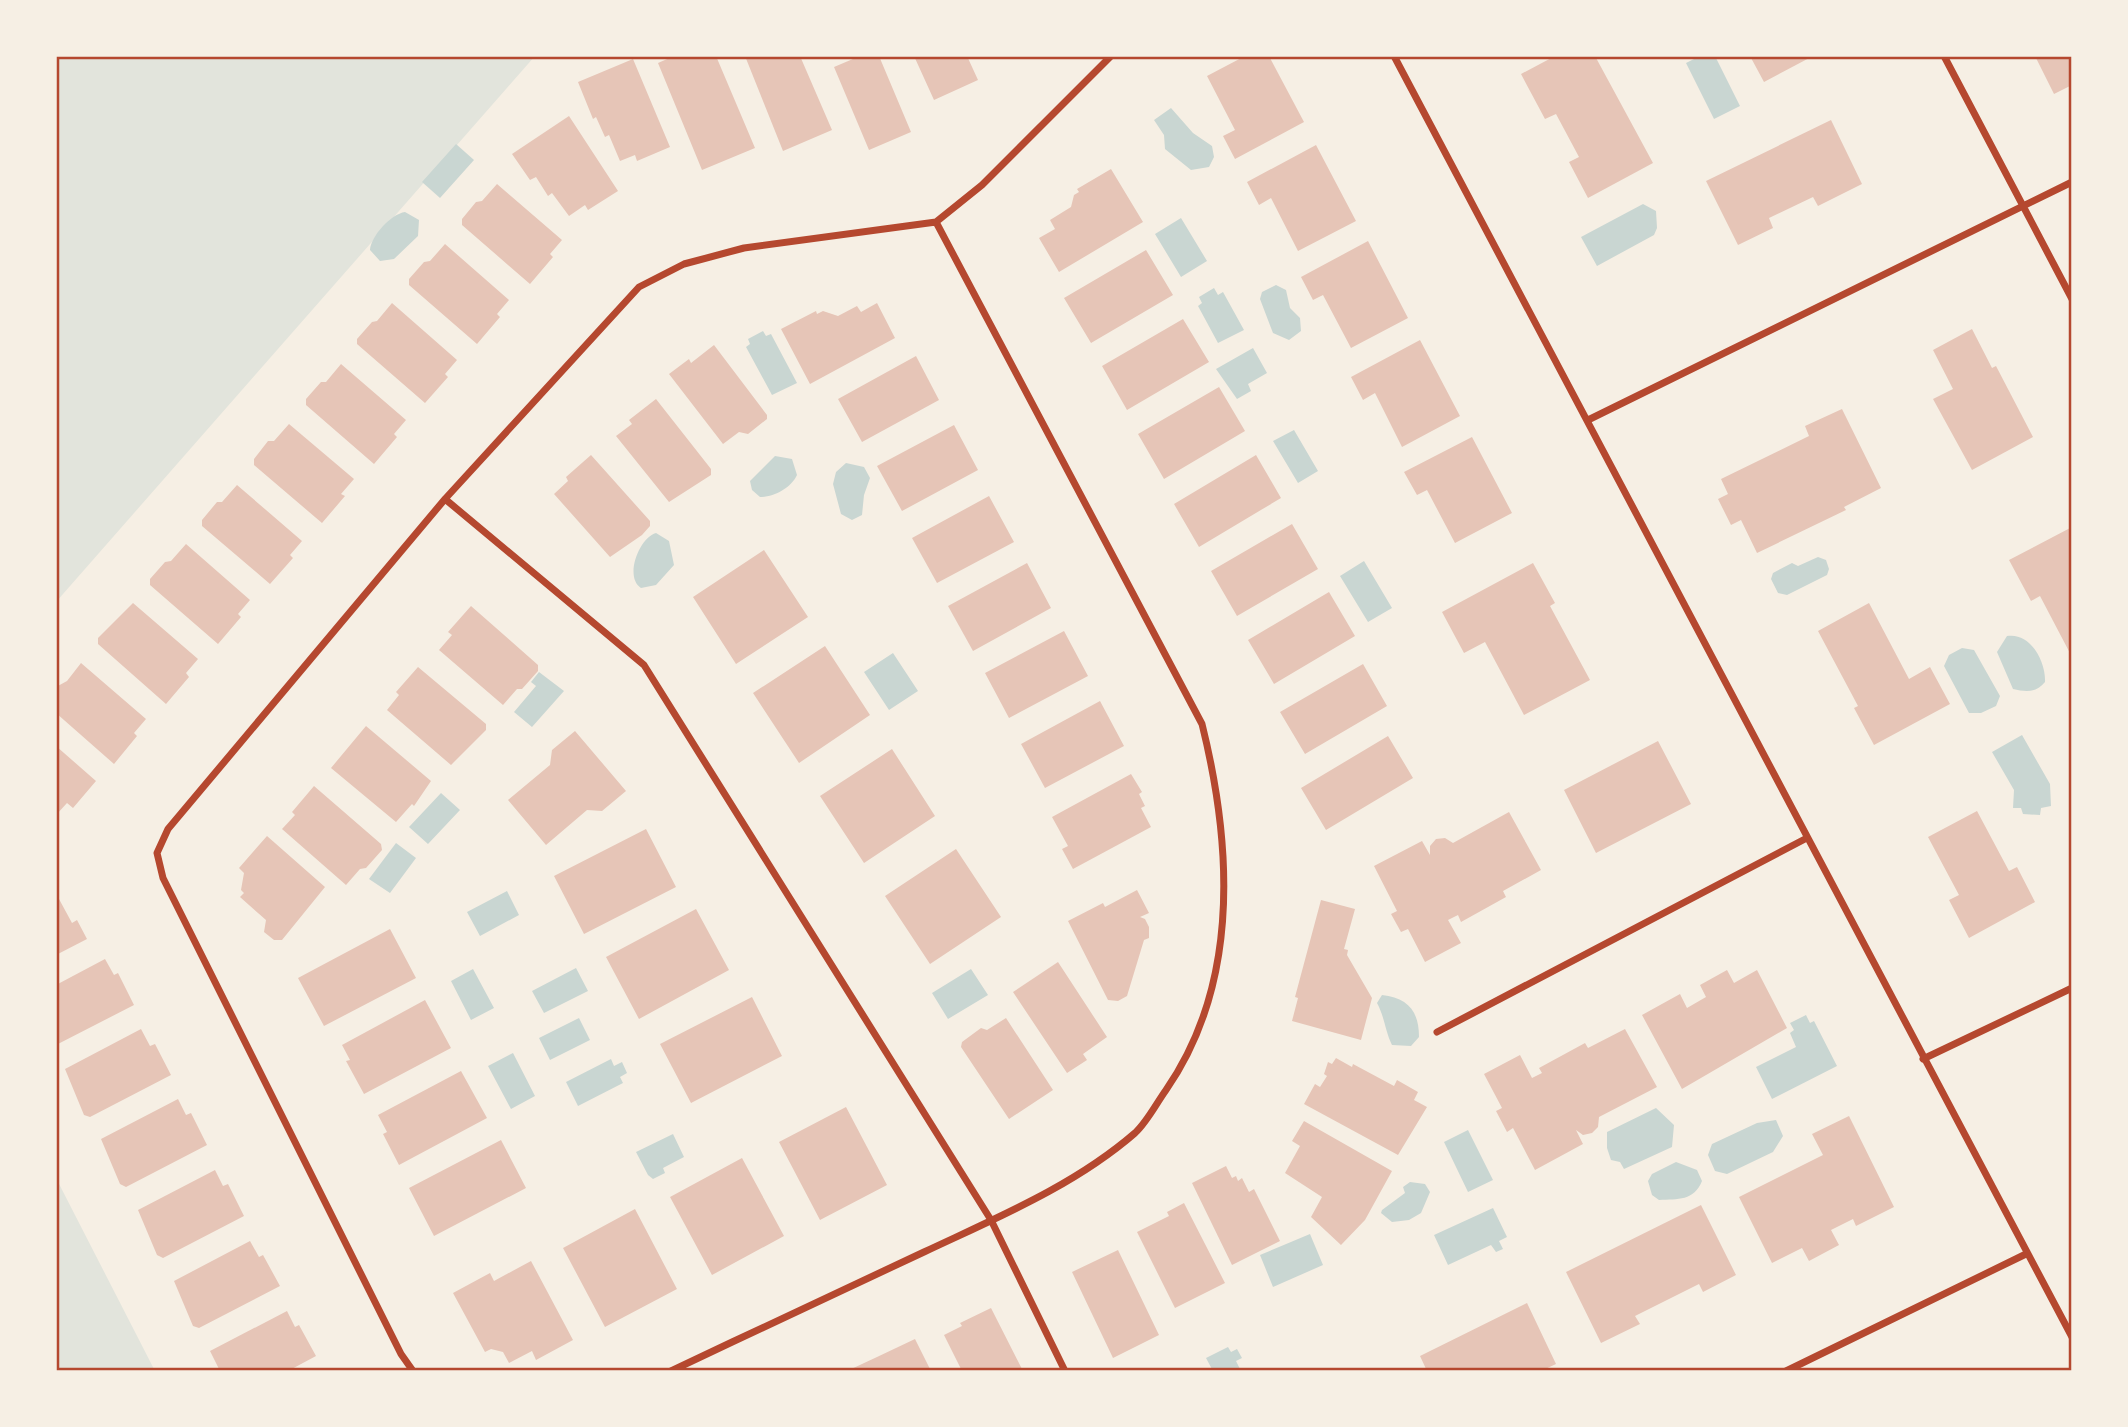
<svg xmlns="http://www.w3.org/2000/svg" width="2128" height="1427" font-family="'PT Sans Narrow',sans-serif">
  <rect width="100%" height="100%" fill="#f6efe4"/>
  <path fill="#e2e4dc" d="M56 56H535L56 602Z
    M56 1178 155 1371H56Z"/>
  <path fill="#c9d6d2" d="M1700 56H1715L1740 106 1714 119 1686 63Z
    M1171 108 1193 133 1212 146 1214 157 1209 167 1191 170 1165 149 1164 135 1154 120Z
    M456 144 474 160 440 198 422 182Z
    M1643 204 1656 211 1657 228 1654 235 1597 266 1581 237Z
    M405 212 419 220 418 236 394 259 380 261 370 250C371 236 391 214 405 212Z
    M1181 218 1207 261 1181 277 1155 234Z
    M1276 285 1286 290 1290 308 1300 318 1301 331 1289 340 1273 333 1260 299 1262 292Z
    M1214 288 1218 295 1223 292 1244 330 1218 343 1198 306 1202 303 1199 297Z
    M763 331 766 336 771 334 797 383 772 395 746 347 750 344 748 339Z
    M1253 348 1267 373 1248 384 1251 391 1237 399 1216 369Z
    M1294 430 1318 471 1298 483 1273 441Z
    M775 456 792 459 797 475C791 488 774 497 760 497L752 490 750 481Z
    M846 463 864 467 870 478 864 495 862 515 852 520 841 514 833 484 836 472Z
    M656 533 669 541 674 565 656 585 641 588C624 577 639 538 656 533Z
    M1818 557 1826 560 1829 569 1827 575 1787 595 1778 593 1771 579 1773 573 1792 563 1798 566Z
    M1364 561 1392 608 1368 622 1340 576Z
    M2007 636C2030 632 2046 661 2045 682 2036 693 2026 692 2013 689L1997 652Z
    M1962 648 1974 650 2000 696 1996 706 1981 713H1969L1944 666 1949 655Z
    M893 653 918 691 889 710 864 672Z
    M539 672 564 691 532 727 514 712 536 686 531 682Z
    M2022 735 2050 784 2051 806 2041 808 2040 815 2023 814 2021 808H2013L2014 790 1992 752Z
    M441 793 460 810 428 844 409 827Z
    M396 843 416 858 390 893 369 879Z
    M507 891 519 915 480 936 467 912Z
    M576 968 588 991 544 1013 532 991Z
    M473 969 494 1008 471 1020 451 981Z
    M971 969 988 995 948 1019 932 993Z
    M1382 995C1407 998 1419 1010 1419 1037L1411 1046 1392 1045C1385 1031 1385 1018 1377 1003Z
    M1806 1015 1810 1023 1814 1021 1837 1066 1772 1099 1756 1067 1796 1047 1790 1033 1794 1030 1790 1023Z
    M579 1018 590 1040 550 1060 539 1038Z
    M513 1053 535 1096 511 1109 488 1066Z
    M611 1059 614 1066 622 1062 627 1073 620 1077 623 1083 578 1106 566 1082Z
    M1656 1108 1674 1125 1672 1147 1624 1169 1620 1162 1611 1160 1607 1148V1132Z
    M1776 1120 1783 1136 1773 1152 1727 1174 1715 1171 1708 1155 1712 1144 1757 1123Z
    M1468 1130 1493 1180 1468 1192 1444 1142Z
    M673 1134 684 1157 663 1168 665 1173 653 1179 648 1175 636 1152Z
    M1676 1162 1697 1170 1702 1181C1694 1201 1678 1199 1659 1200L1652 1195 1648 1181 1652 1174Z
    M1410 1182 1425 1184 1430 1192 1421 1213 1409 1220 1392 1222 1381 1213 1382 1210 1405 1193 1403 1187Z
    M1493 1208 1507 1237 1499 1241 1503 1249 1496 1252 1491 1245 1448 1265 1434 1235Z
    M1310 1234 1323 1265 1273 1287 1260 1255Z
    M1228 1347 1231 1352 1237 1349 1242 1358 1236 1361 1241 1371H1213L1206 1358Z"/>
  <path fill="#e6c5b7" d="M674 56H716L755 148 702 170 658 63Z
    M745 56H800L832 130 783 151Z
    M860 56H879L911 132 869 150 834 67Z
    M914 56H967L978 80 934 100Z
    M1245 56H1269L1304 122 1235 159 1223 136 1235 130 1207 76Z
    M1555 56H1595L1653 163 1588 198 1569 162 1579 157 1556 114 1545 119 1521 74Z
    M1750 56H1813L1764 82Z
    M2035 56H2072V85L2054 94Z
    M633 59 670 147 637 161 635 155 620 161 609 135 605 137 596 117 593 119 578 82Z
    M569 116 618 191 588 210 585 205 569 216 552 193 548 196 536 177 530 180 512 154Z
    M1831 120 1862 184 1818 206 1813 197 1769 218 1773 228 1738 245 1706 181Z
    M1316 145 1356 221 1298 251 1271 198 1259 205 1247 182Z
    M1111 169 1143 222 1059 272 1039 238 1055 229 1050 220 1071 207 1074 195 1079 192 1077 189Z
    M497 184 562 240 550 254 553 257 530 284 462 225V219L476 202 482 201Z
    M1368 241 1408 318 1351 348 1323 295 1313 300 1301 277Z
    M445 244 509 300 497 314 500 317 477 344 409 285V279L424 262 430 261Z
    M1146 250 1173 295 1091 343 1064 298Z
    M392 303 457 360 445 374 448 377 425 403 357 344V339L372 322 377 321Z
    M877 303 895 338 810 384 781 329 816 311 817 314 823 311 838 316 857 306 861 312Z
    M1183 319 1209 362 1127 410 1102 366Z
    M1972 329 1992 368 1996 366 2033 437 1972 470 1933 399 1953 389 1933 350Z
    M1420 340 1460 416 1402 447 1375 393 1363 400 1351 377Z
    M714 345 767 415V419L748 434 739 432 723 444 669 374 689 359 691 363Z
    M916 356 939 400 862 442 838 399Z
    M341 364 406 420 394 434 397 437 374 464 306 405V399L321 382H326Z
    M1219 387 1245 431 1164 479 1138 434Z
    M656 399 711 469V475L669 502 616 436 632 424 629 420Z
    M1842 409 1881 488 1844 507 1846 510 1757 553 1741 520 1731 525 1718 499 1728 494 1721 479 1809 436 1805 426Z
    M289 424 354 479 341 494 345 496 322 523 254 465V459L268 441H274Z
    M954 425 978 470 902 511 877 466Z
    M1472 437 1512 513 1455 543 1427 490 1417 495 1404 472Z
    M591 455 650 521V526L642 535 610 557 554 494 568 481 566 477Z
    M1256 455 1281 498 1199 547 1174 504Z
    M237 485 302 541 290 555 293 558 270 584 202 526V520L217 502H222Z
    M989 496 1014 542 937 583 912 538Z
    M1292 524 1318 569 1237 616 1211 571Z
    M2072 527V657L2040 596 2031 601 2009 560Z
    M186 544 250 600 238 614 241 617 218 644 150 585V579L165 562 171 561Z
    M764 550 808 617 736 664 693 597Z
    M1027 563 1051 608 973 651 948 606Z
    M1533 563 1555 603 1550 606 1590 680 1524 715 1485 642 1464 653 1442 612Z
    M1329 592 1355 636 1274 684 1248 640Z
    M133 603 198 659 186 673 189 677 166 704 98 644V638Z
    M1869 603 1909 679 1930 667 1950 704 1874 745 1854 708 1858 706 1818 631Z
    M471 606 538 665V671L522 689H517L503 705 439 650 452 635 448 632Z
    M1064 631 1088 676 1009 718 985 673Z
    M825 646 870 715 799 763 753 693Z
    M81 663 146 719 134 733 137 736 114 764 56 713V687L67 681Z
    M1363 664 1387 706 1305 754 1280 712Z
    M418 667 486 724V730L451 765 387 710 399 695 396 692Z
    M1100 701 1124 746 1045 788 1021 744Z
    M366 726 431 781 414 806 412 804 396 822 331 768Z
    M575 731 626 791 602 811 587 810 546 845 508 800 550 765 552 750Z
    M1388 736 1413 778 1326 830 1301 788Z
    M1658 741 1691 804 1596 853 1564 790Z
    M56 746 96 781 73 808 67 803 56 815Z
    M892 749 935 816 864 863 820 796Z
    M1131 774 1142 792 1139 794 1145 806 1141 808 1151 827 1073 869 1062 849 1068 846 1052 817Z
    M314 786 381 844 382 850 366 868 360 869 346 885 282 829 295 815 292 812Z
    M1977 811 2009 871 2017 867 2035 902 1969 938 1949 900 1959 895 1928 837Z
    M1509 812 1541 870 1503 891 1506 897 1461 922 1458 915 1448 920 1461 943 1425 962 1408 929 1401 932 1391 914 1397 911 1374 866 1422 841 1430 855V846L1436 839 1445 838 1453 843Z
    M646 829 676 887 584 934 554 876Z
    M267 836 325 887 282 940H274L264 932 266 920 240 897 244 893 241 890 244 873 239 868Z
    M956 849 1001 917 930 964 885 896Z
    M1137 890 1149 913 1140 917 1145 919 1149 927V938L1144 940 1127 996 1118 1001 1108 1000 1068 921 1103 903 1105 907Z
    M59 899 72 923 77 920 87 939 56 955V901Z
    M1321 900 1355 909 1344 949 1348 950 1347 955 1372 998 1361 1040 1292 1021 1298 998 1295 997Z
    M696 909 729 970 639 1019 606 957Z
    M390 929 416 978 324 1026 298 978Z
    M105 959 114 975 118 973 134 1005 56 1045V985Z
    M1058 962 1107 1037 1083 1054 1087 1060 1067 1073 1013 992Z
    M1727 970 1734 983 1757 970 1787 1028 1682 1089 1642 1015 1680 994 1687 1008 1706 997 1700 985Z
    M752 997 782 1056 691 1103 660 1044Z
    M425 1000 451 1048 364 1094 346 1061 350 1060 342 1045Z
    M1006 1018 1053 1090 1009 1119 961 1047 962 1042 981 1028 987 1030Z
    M141 1029 150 1046 155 1044 171 1075 90 1117 84 1115 65 1069Z
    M1625 1029 1657 1087 1599 1117 1598 1127 1592 1133 1583 1135 1576 1130 1583 1144 1535 1170 1513 1128 1507 1132 1496 1111 1502 1108 1484 1074 1520 1055 1532 1078 1542 1073 1539 1068 1585 1043 1588 1048Z
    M1336 1058 1352 1067 1353 1064 1394 1086 1397 1080 1418 1092 1414 1100 1427 1107 1398 1155 1304 1104 1315 1084 1320 1087 1327 1076 1324 1074 1328 1062 1332 1064Z
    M461 1071 487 1118 399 1165 383 1134 387 1132 378 1115Z
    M178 1099 186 1115 191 1113 207 1145 126 1187 120 1184 101 1139Z
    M846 1107 887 1185 820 1220 779 1142Z
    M1849 1116 1894 1207 1856 1226 1853 1219 1831 1230 1839 1245 1809 1261 1802 1248 1772 1263 1739 1197 1823 1155 1812 1134Z
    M1304 1121 1392 1171 1365 1220 1341 1245 1311 1217 1322 1197 1285 1173 1300 1146 1292 1141Z
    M501 1140 526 1188 434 1236 409 1188Z
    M742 1158 784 1236 712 1275 670 1197Z
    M1226 1166 1232 1178 1236 1176 1238 1181 1242 1178 1249 1192 1254 1189 1280 1241 1232 1265 1192 1183Z
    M215 1170 223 1186 228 1184 244 1216 163 1258 157 1255 138 1210Z
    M1184 1203 1225 1283 1175 1308 1137 1232 1169 1216 1167 1212Z
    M1701 1205 1736 1275 1703 1292 1699 1284 1635 1316 1640 1324 1601 1343 1566 1272Z
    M635 1209 677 1289 605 1327 563 1248Z
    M250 1241 259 1257 263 1255 280 1286 199 1328 193 1326 174 1281Z
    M1118 1250 1159 1335 1113 1358 1072 1272Z
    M531 1261 573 1340 536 1360 532 1351 509 1363 503 1352 491 1349 485 1352 453 1293 490 1273 494 1281Z
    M1527 1303 1556 1364 1541 1371H1427L1420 1356Z
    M991 1308 1023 1371H962L944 1335 962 1326 960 1323Z
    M287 1311 295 1327 299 1325 316 1356 288 1371H220L210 1351Z
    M915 1339 931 1371H847L877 1357Z"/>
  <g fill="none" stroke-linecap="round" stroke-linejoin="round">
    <path stroke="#b5482f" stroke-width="7" d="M1394 56 2072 1337
      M1944 56 2072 299
      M1588 420 2072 182
      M445 499 644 665 991 1220 1065 1371
      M1437 1032 1805 839
      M1923 1059 2072 988
      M413 1371 401 1354 163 878 157 853 168 829 445 499 639 287 684 264 744 248 936 222 982 185 1111 56
      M671 1371C755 1331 839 1292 924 1252 996 1218 1074 1186 1135 1133 1147 1122 1156 1104 1166 1090 1240 983 1232 845 1202 724L936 222
      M1786 1371 2026 1254"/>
  </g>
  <rect width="2128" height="1427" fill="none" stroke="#f6efe4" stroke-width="116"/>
  <rect x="58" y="58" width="2012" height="1311" fill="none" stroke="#b5482f" stroke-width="2.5"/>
</svg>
